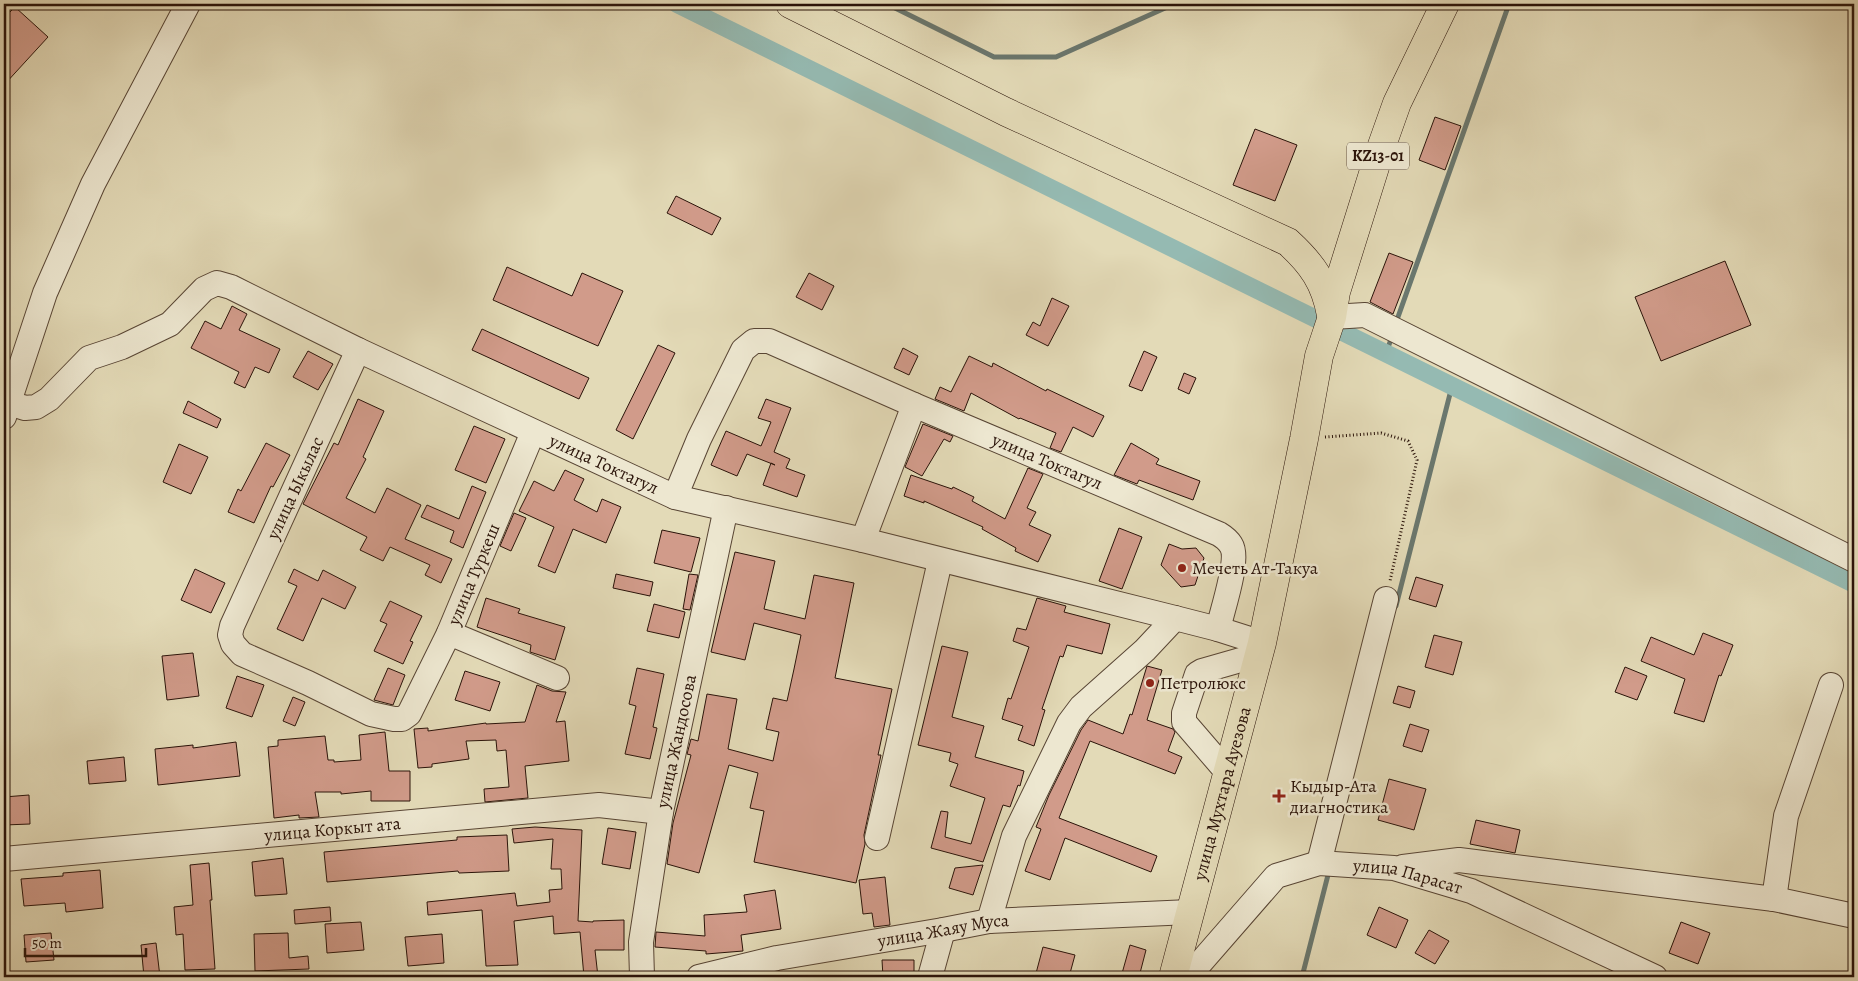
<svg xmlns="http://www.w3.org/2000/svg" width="1858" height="981" font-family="Alegreya,serif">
  <rect width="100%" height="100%" fill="#e3dab7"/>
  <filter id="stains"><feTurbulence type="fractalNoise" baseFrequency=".004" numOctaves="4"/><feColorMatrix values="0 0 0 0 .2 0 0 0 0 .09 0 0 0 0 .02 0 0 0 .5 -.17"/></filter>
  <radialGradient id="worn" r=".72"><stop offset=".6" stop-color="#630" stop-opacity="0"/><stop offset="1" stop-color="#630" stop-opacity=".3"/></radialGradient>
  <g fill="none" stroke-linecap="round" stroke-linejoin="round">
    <path stroke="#6a776e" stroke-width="5" d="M887 4 994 57H1056L1174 4
      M1398 317 1509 4
      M1386 353 1390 342
      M1396 606 1452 386
      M1302 977 1329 871"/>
    <path stroke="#95bab2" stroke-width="18" d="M677 4 1854 584"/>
  </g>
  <path fill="#d19b8a" stroke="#2a1309" d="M15 7 48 37 4 85V18Z
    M1435 117 1461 126 1445 170 1419 160Z
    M1255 129 1297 145 1275 201 1233 185Z
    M676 196 721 218 712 235 667 213Z
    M1389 253 1413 262 1393 314 1370 302Z
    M1725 261 1751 325 1661 361 1635 297Z
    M507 267 572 296 582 273 623 291 598 346 493 300Z
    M809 273 834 286 822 310 796 297Z
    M1052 298 1069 306 1048 346 1026 335 1033 322 1040 326Z
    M232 306 247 314 239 330 280 349 269 373 255 367 245 388 234 383 239 372 191 348 205 321 221 329Z
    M482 329 589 378 579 399 472 350Z
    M658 345 675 353 633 439 616 430Z
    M903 348 918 356 909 375 894 368Z
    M308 351 333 364 318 390 293 377Z
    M1144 351 1157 357 1142 391 1129 386Z
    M969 356 992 367 993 363 1046 391 1047 389 1104 416 1093 437 1073 427 1061 452 1050 448 1056 433 1020 418 1019 419 971 393 964 411 935 399 940 387 951 392Z
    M1184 373 1196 378 1189 394 1178 389Z
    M358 399 384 411 363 457 366 459 346 498 375 513 387 488 421 505 405 539 452 559 441 583 425 575 430 565 390 547 383 561 360 550 367 537 303 504 334 443 338 445Z
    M766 399 791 408 774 452 790 459 786 468 805 475 797 497 763 485 771 463 775 465 747 454 737 476 711 465 726 431 761 446 771 422 758 418Z
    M188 401 221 419 217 428 183 413Z
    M923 424 953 436 950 442 944 439 922 476 905 467Z
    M474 426 505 439 486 483 455 470Z
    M266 443 290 455 273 487 271 486 254 523 228 512 238 489 241 491Z
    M1131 443 1159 459 1156 464 1200 481 1193 500 1139 480 1137 484 1114 475Z
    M179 444 208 457 191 494 163 482Z
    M1028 468 1043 474 1027 508 1036 512 1029 525 1051 535 1038 562 1015 551 1016 548 982 529 983 527 924 501V503L904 496 911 475 952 489 953 487 974 497 972 501 1005 519Z
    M565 470 584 479 574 500 597 512 602 499 621 507 606 543 573 529 555 573 538 566 554 527 519 511 534 481 554 491Z
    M472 486 486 492 463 548 450 542 454 531 421 517 427 505 459 519Z
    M514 513 526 518 511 551 500 546Z
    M1119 528 1142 537 1122 589 1099 581Z
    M662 530 700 538 691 572 654 563Z
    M1169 544 1182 549 1196 548 1204 558 1195 585 1181 587 1161 565Z
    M735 552 775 561 764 609 805 619 814 575 854 583 835 678 892 689 878 755H881L864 835 865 844 856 883 754 862 764 811 750 808 758 773 729 765 699 873 667 864 673 823 691 755 687 754 691 739 698 741 707 694 737 699 728 749 773 761 779 732 766 729 773 698 787 701 794 669 801 635 754 623 745 660 711 652Z
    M195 569 225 583 211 613 181 600Z
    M294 569 318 581 323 570 356 587 345 609 322 598 303 641 277 629 297 586 288 582Z
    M616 574 653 582 650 596 613 588Z
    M689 574 698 575 690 610 683 609Z
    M1416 577 1443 585 1436 607 1409 599Z
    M486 598 520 609 518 613 565 627 555 660 530 652 531 645 477 627Z
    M1037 598 1066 606 1064 612 1110 624 1102 654 1067 645 1063 657 1060 656 1042 709 1045 710 1034 746 1018 740 1023 726 1002 719 1008 698 1011 699 1029 647 1013 641 1017 628 1026 630Z
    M390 601 422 616 410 641 413 642 403 664 374 651 387 624 380 621Z
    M654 604 685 612 679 638 647 631Z
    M1703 633 1733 645 1721 676 1719 675 1704 722 1674 713 1685 679 1641 661 1651 637 1694 655Z
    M1434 635 1462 642 1453 675 1425 667Z
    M942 646 968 652 952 717 984 726 975 757 1024 771 1020 786 1018 785 1010 807 1003 805 983 862 931 848 941 811 948 812 945 837 971 844 985 798 950 786 958 764 949 761 951 753 918 745Z
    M193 653 199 696 167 700 162 656Z
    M1147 666 1162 670 1147 720 1173 729 1175 732 1168 751 1182 757 1175 774 1090 741 1059 818 1157 856 1151 872 1065 838 1050 880 1025 871 1041 829 1036 827 1049 795 1081 730 1088 720 1123 734 1130 714 1132 715Z
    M1625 667 1647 676 1637 700 1615 692Z
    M388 668 405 675 393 705 374 700Z
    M637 668 664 674 653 727 657 728 650 759 625 754 636 706 629 704Z
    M465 671 500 682 490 711 455 700Z
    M237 676 264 685 252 717 226 708Z
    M537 685 552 691 566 692 556 722 565 721 569 761 525 766 528 798 485 802 484 789 509 787 506 750 497 751 496 740 466 741 469 759 432 764V767L418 768 414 729 428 728V731L486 723V724L525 722Z
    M1398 686 1415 691 1410 708 1393 703Z
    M293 697 305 702 295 726 283 721Z
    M1410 724 1429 730 1422 752 1403 746Z
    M385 732 389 771H410V801H371V791L341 794V792H315L319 817 299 818V815L274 818 268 747 278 746V740L325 736 328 760H334V762L361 760 359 735Z
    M236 742 240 776 158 785 155 749 193 745V748Z
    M124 757 126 781 89 784 87 761Z
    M1389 779 1426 789 1414 830 1378 820Z
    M29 795 30 824 4 825V797Z
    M1476 820 1520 830 1515 853 1470 844Z
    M535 827 582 830 578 921 593 922V921L624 920V950H595L598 977H584L580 932 554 934 553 916 514 921 518 965 486 966 482 910 428 915 427 902 515 893 517 906 550 902 549 890 562 889 561 869H551L553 839 514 843 512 829Z
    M608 828 636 832 630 869 602 864Z
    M507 835 509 871 459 873 458 871 327 882 324 852 457 840V837Z
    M283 858 287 894 255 896 252 862Z
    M209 863 212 900H210L215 969 185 970 183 934 176 935 174 907 193 905 190 865Z
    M983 865 973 895 949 888 955 868Z
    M100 870 103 908 66 912 65 903 24 906 21 879 63 876V873Z
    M885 877 890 925 874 927 872 913 863 914 859 880Z
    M775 890 781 929 741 935 743 951 706 954V951L655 947 656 932 705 936 704 915 747 912 744 895Z
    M330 907 331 921 295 924 294 910Z
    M1379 907 1408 920 1396 948 1367 935Z
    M361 922 364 950 327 953 325 924Z
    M1681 922 1710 933 1698 964 1669 953Z
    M1429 930 1449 941 1435 964 1415 953Z
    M51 933 54 960 26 962 24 935Z
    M288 933 289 958 308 956 309 969 255 971 254 934Z
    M442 934 444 963 408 966 405 937Z
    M156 943 160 977H144L141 945Z
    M1130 945 1146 950 1139 977H1121Z
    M1043 947 1075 955 1069 977H1035Z
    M882 960H914V977H883Z"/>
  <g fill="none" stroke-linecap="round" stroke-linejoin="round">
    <g stroke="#584534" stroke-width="26">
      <g id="minor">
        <path d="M1332 317 1365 315 1854 560"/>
        <path id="s1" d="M358 350 232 626 230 635 233 644 242 654 308 683 371 714 394 719H402L409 714 449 633 533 432"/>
        <path id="s2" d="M9 403 25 408 36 407 49 399 89 358 122 347 170 324 204 289 217 283 231 287 358 350 675 497 863 540 1175 618 1218 629 1262 643"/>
        <path d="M4 417 45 293 93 184 188 4"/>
        <path d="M675 497 699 439 743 350 754 341H769L914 405"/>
        <path id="s3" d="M863 540 914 405 1219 534C1224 537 1228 540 1231 545 1240 559 1222 611 1218 629"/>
        <path d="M449 633 557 678"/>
        <path d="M1227 772 1184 722V713L1197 674 1202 671 1258 655"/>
        <path d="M877 838 940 561"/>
        <path id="s4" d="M4 859 599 805 661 812"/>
        <path d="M1319 863 1386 599"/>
        <path d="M1403 867 1459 860 1774 899 1854 916"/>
        <path d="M1774 899 1786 816 1831 685"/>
        <path d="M989 921 1014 836 1069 723 1081 707 1145 650 1175 618"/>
        <path id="s5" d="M642 977 641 942 661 812 726 508"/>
        <path id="s6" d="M699 977 777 958 943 930 989 921 1190 912"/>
        <path d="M930 977 943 930"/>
        <path id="s7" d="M1188 977 1276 876 1319 863 1394 868 1471 891 1655 977"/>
      </g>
    </g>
    <g stroke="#2a1309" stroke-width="29">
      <g id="major">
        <path d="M790 4 1006 112 1288 242C1312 264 1325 282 1331 315"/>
        <path id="s8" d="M1173 977 1262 643 1304 439 1319 356 1332 317 1336 292 1381 148 1397 103 1445 4"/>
      </g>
    </g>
    <path stroke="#2a1309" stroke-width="3" stroke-dasharray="1 2.5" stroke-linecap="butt" d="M1325 437 1381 433 1408 441 1417 460 1390 581"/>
    <use href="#minor" stroke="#ede7d0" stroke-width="24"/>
    <use href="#major" stroke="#e3dab7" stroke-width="28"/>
  </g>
  <g fill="#8f2418" stroke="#ede7d0" stroke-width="2">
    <circle cx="1182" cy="568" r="5"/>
    <circle cx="1150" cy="683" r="5"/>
    <path d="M1276.5 788.5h5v5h5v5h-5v5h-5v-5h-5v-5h5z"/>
  </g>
  <g text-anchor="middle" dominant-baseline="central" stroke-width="5" stroke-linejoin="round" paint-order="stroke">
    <rect fill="#ede7d0" stroke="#645345" stroke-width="1" x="1347" y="142.5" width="62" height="27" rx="4"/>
    <g font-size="16" font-weight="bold" fill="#2a1309">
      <text x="1378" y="156">KZ13-01</text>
    </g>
    <g font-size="18" fill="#2a1309" stroke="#ede7d0">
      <text stroke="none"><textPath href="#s3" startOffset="289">улица Токтагул</textPath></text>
      <text stroke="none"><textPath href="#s2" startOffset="679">улица Токтагул</textPath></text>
      <text transform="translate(295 488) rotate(-65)">улица Ыкылас</text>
      <text stroke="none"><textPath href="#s1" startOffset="672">улица Туркеш</textPath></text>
      <text stroke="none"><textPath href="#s5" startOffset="239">улица Жандосова</textPath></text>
      <text stroke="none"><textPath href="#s8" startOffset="190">улица Мухтара Ауезова</textPath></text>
      <text stroke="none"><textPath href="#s4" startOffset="330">улица Коркыт ата</textPath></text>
      <text stroke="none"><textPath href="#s7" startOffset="269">улица Парасат</textPath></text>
      <text stroke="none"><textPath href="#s6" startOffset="249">улица Жаяу Муса</textPath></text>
    </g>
    <g font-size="18" fill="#2a1309" stroke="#ede7d0" text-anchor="start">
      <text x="1192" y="568">Мечеть Ат-Такуа</text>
      <text x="1160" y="683">Петролюкс</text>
      <text x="1290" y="786">Кыдыр-Ата<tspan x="1290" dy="21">диагностика</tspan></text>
    </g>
  </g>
  <rect width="1858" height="981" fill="none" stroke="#e3dab7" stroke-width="20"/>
  <rect x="5" y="5" width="1848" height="971" fill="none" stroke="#2a1309" stroke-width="2.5"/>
  <rect x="10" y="10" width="1838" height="961" fill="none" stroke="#2a1309"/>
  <path d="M25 948v8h121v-8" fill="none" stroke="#2a1309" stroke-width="2.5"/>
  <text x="32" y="948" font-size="15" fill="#2a1309" stroke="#ede7d0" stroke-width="4" paint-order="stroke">50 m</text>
  <rect width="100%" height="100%" filter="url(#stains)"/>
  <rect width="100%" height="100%" fill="url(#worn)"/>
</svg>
